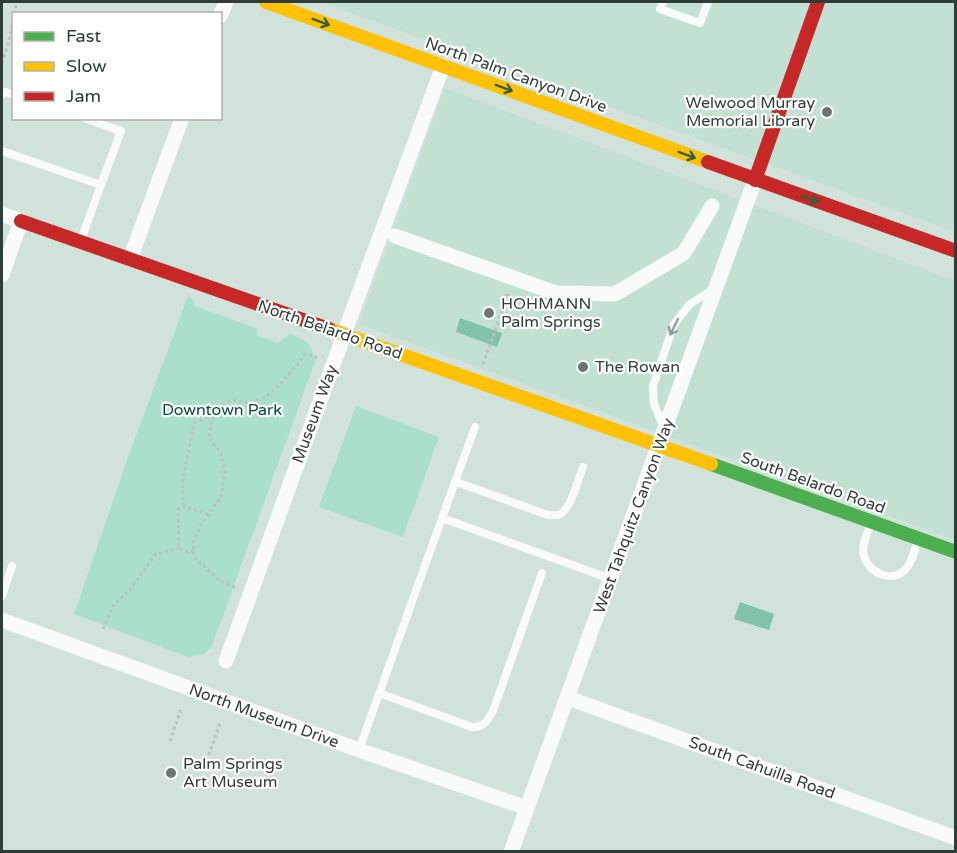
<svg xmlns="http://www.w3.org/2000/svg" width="957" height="853" font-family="'Varela Round',sans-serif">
  <rect width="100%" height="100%" fill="#d0e2da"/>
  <path fill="#c2e1d3" d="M321 2H955V232Z
    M445 88 955 281V540L359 324Z"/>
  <path fill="#aae0ca" d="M188 296 191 298 195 306 258 329 256 335 278 343 290 334C307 340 312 344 315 362L212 646 204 654 188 657 74 614 127 460Z
    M356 406 439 437 403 537 319 507Z"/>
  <path fill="#80c3a9" d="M460 318 502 333 497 347 456 332Z
    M740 602 774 614 769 630 734 619Z"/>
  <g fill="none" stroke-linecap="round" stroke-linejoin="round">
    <path stroke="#bcc2c0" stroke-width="3" stroke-dasharray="3 3" stroke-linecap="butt" d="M14 14 17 2
      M2 63 8 44 14 17
      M483 364 508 294
      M183 506V478L194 423 212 415
      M194 550 187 552 179 548 178 510 183 506 208 514
      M235 587 220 581 193 556 194 541 201 524 221 497 225 472 221 453 209 439 213 415 216 408 233 400 248 403 264 398 281 383 306 354 317 358
      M103 629 113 606 129 591 155 555 179 548
      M170 741 181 709
      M209 755 220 723"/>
    <path stroke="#f8fbf9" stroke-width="8" d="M663 2 660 9 700 23 708 2
      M2 95 5 92 14 95
      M84 118 121 131 101 185
      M2 151 101 185 81 240
      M663 426 654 404 653 386 674 324 690 304 712 290
      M456 482 548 515C549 515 557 515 558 515 571 511 578 479 583 467
      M442 518 475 427
      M872 523C868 531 863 541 863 550 864 570 889 585 905 570 912 563 915 549 918 539
      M2 596 12 566
      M379 693 472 727C484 728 488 720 493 711L542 573
      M359 750 442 518 611 579"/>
    <path stroke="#f8fbf9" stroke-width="15" d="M220 16 226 2
      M2 214 21 221 2 275
      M395 236 556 293 615 294 684 253 712 206
      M130 259 182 118
      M341 342 443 66
      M2 620 359 750 527 808
      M226 661 344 335
      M568 698 956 838
      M511 852 755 180"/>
    <path stroke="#4caf50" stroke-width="14" d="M711 464 956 552"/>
    <path stroke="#ffc107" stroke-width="14" d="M266 2 708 162
      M329 329 711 464"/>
    <path stroke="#c62828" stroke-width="14" d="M708 162 956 251
      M755 180 818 2
      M21 221 329 329"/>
  </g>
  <defs><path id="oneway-shaft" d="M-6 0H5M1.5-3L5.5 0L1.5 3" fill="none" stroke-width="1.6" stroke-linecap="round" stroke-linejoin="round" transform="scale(1.5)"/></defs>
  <g stroke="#385f3e">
    <use href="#oneway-shaft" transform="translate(321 22) rotate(20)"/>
    <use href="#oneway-shaft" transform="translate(504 88) rotate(20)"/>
    <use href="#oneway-shaft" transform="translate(687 155) rotate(20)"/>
    <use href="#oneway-shaft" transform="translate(810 199) rotate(19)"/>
  </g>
  <use stroke="#949c98" href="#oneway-shaft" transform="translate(674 327) rotate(116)"/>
  <g fill="#677770" stroke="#fff" stroke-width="2">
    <circle cx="827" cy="112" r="6"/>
    <circle cx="489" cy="313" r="6"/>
    <circle cx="583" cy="367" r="6"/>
    <circle cx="171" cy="773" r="6"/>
  </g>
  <g text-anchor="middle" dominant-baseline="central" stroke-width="4.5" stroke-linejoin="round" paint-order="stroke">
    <g font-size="16" fill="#2f3d37" stroke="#fff">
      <text transform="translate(516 75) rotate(20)">North Palm Canyon Drive</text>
      <text transform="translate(330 330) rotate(19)">North Belardo Road</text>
      <text transform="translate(315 414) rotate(-70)">Museum Way</text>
      <text transform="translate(813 483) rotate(20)">South Belardo Road</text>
      <text transform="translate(634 516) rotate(-70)">West Tahquitz Canyon Way</text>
      <text transform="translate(264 716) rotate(20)">North Museum Drive</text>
      <text transform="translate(762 768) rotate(20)">South Cahuilla Road</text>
    </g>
    <g font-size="16" fill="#2f3d37" stroke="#fff" text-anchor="start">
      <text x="815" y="103" text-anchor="end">Welwood Murray<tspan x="815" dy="18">Memorial Library</tspan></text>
      <text x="501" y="304">HOHMANN<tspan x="501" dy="18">Palm Springs</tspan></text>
      <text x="595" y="367">The Rowan</text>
      <text x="183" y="764">Palm Springs<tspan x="183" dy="18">Art Museum</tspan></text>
    </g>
    <g font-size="16" fill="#004d37" stroke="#fff">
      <text x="222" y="410">Downtown Park</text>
    </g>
  </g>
  <rect width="957" height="853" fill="none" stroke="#2f3d37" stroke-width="6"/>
  <rect x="12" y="12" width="210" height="108" fill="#ffffff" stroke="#acb1af" stroke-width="1.5"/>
  <rect x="24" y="32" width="30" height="9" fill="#4caf50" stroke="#acb1af" stroke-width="1.5"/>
  <text x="66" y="42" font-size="18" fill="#2f3d37">Fast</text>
  <rect x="24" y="62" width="30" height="9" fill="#ffc107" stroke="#acb1af" stroke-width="1.5"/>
  <text x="66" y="72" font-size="18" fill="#2f3d37">Slow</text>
  <rect x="24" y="92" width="30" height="9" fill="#c62828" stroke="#acb1af" stroke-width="1.5"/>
  <text x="66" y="102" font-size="18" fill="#2f3d37">Jam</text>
</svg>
